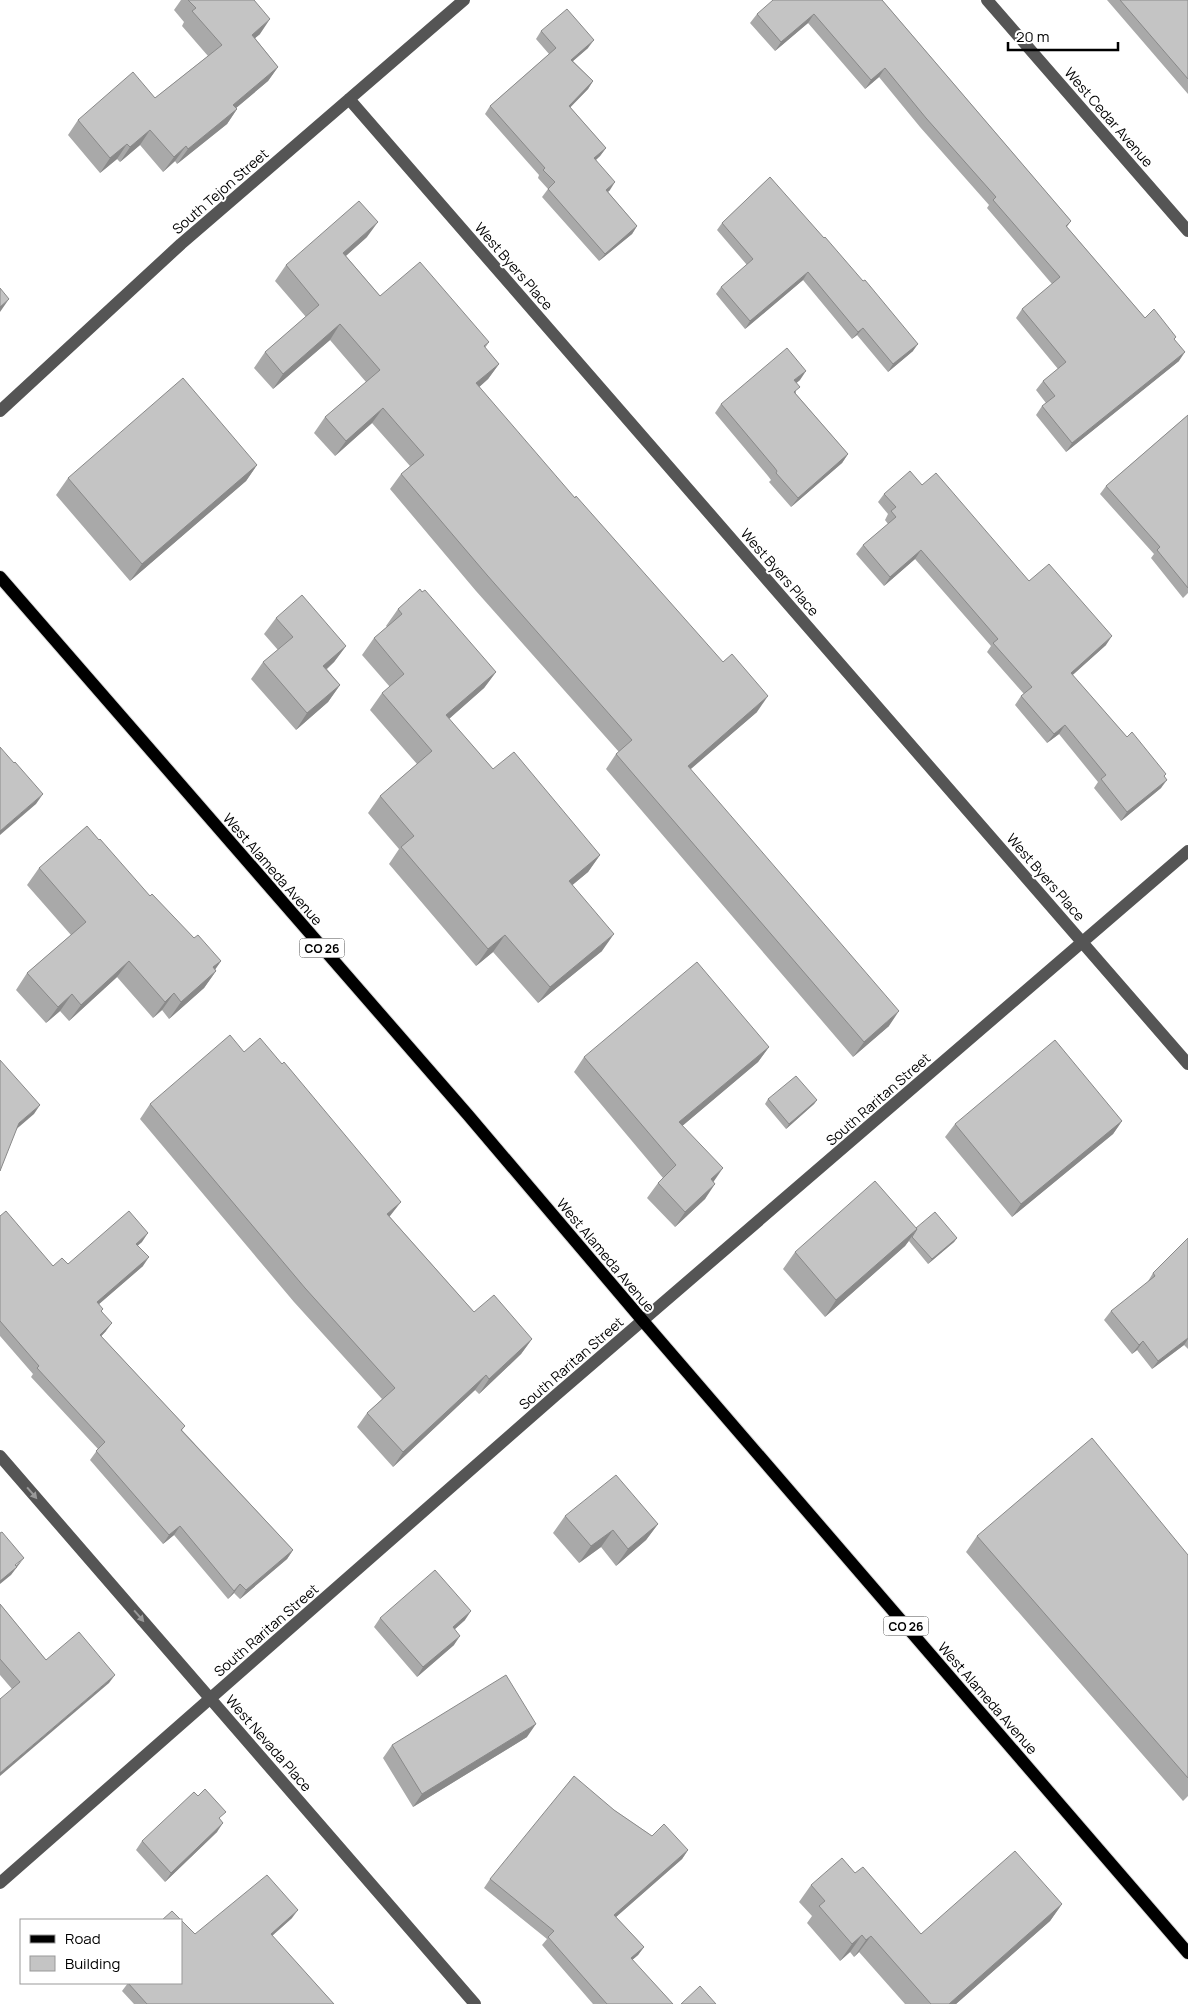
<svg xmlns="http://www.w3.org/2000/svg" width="1188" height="2004" font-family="Manrope,sans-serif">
  <rect width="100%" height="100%" fill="#fff"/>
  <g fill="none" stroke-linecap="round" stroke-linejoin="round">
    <g stroke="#dbdbdb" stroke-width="14">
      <path id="major" d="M0 577 468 1115 643 1321 1188 1953"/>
    </g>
    <path stroke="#555" stroke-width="12" d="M987 0 1188 231
      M349 99 1188 1064
      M0 411 181 244 464 0
      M0 1456 475 2004
      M0 1883 556 1395 1188 851"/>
    <use href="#major" stroke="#000" stroke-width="12"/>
  </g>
  <path fill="#a9a9a9" d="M181 0H254L260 34 255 38 278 67 268 81 236 108 237 109 227 124 177 164 175 161 163 172 140 145 120 162 117 159 100 173 68 135 78 120 155 98 208 56 182 26 184 22 174 10Z
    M882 0 1071 221 1067 227 1145 318 1176 337 1174 340 1179 361 1066 452 1036 415 1042 406 1046 403 1036 390 1043 381 1058 369 1016 318 1022 309 1052 284 987 208 989 205 920 127 879 77 865 89 808 23 775 51 750 23 757 14Z
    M1107 0H1188V94Z
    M541 31 588 48 573 61 593 81 588 89 570 107 606 148 600 156 596 160 610 190 608 192 637 226 632 234 599 261 542 197 548 189 538 178 539 175 485 114 490 106 549 54 536 39Z
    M770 177 913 351 888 372 857 335 852 339 803 280 745 329 716 294 721 287 747 265 717 230 722 223Z
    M367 237 346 256 380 296 489 342 485 348 499 364 488 379 479 387 757 712 690 769 889 1026 853 1057 606 769 616 754 619 752 476 591 390 489 401 474 410 466 372 423 335 456 314 433 325 417 366 382 330 340 273 389 254 368 265 352 306 317 275 281 286 265Z
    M800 380 796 383V394L848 454 842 463 791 507 769 482 771 480 768 476 715 413 721 404Z
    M1188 415V593L1183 598 1151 558 1154 554 1100 494 1106 486Z
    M257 465 246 481 130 581 56 495 68 478Z
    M922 485 1029 581 1106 645 1072 675 1127 737 1165 776 1161 788 1121 821 1094 788 1098 782 1059 734 1047 743 1015 705 1021 696 1024 694 987 652 991 646 915 559 884 586 856 554 863 545 888 524 885 520 888 514 878 502 884 494Z
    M398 609 496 672 484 688 449 719 493 769 600 855 588 872 572 885 602 951 538 1003 493 952 476 966 389 864 399 849 368 813 380 796 417 764 370 710 382 693 390 687 362 655 374 638 387 627 386 626Z
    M276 618 346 646 334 662 327 669 340 685 328 702 296 730 251 679 263 662 278 650 264 634Z
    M39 868 150 896 194 938 221 961 215 969 216 971 204 988 169 1019 162 1010 153 1018 117 977 69 1021 60 1011 46 1023 16 990 27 973 71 935 27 885Z
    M769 1047 758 1062 682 1126 713 1182 705 1199 675 1227 647 1198 658 1183 663 1178 574 1072 584 1057Z
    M244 1052 474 1312 532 1339 521 1354 479 1394 475 1390 393 1467 357 1427 367 1413 382 1399 294 1302 140 1119 150 1104Z
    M768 1099 817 1100 814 1104 786 1129 765 1104Z
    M1122 1121 1113 1134 1012 1217 945 1137 955 1124Z
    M0 1216 53 1266 68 1264 142 1242 138 1245 143 1266 99 1304 102 1311 106 1331 101 1336 185 1426 182 1430 293 1550 287 1559 240 1599 234 1593 228 1599 174 1535 163 1544 90 1460 98 1449 31 1377 33 1374 0 1336Z
    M916 1228 957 1238 954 1242 928 1264 909 1241 905 1246 825 1317 783 1269 795 1252Z
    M1188 1238V1349L1184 1345 1152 1369 1137 1350 1132 1354 1104 1320 1111 1311 1147 1283 1153 1273Z
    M565 1516 658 1524 646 1540 616 1566 601 1547 579 1563 553 1533Z
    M977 1536 1188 1555V1796L1183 1801 966 1552Z
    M0 1604 46 1660 109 1683 12 1689 0 1675Z
    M380 1618 465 1620 455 1629 454 1645 417 1677 374 1627Z
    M527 1737 413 1807 383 1758 392 1745Z
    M614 1810 652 1836 688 1850 682 1859 616 1917 644 1947 638 1955 632 1960 673 2004H593L542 1945 547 1939 484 1888 490 1879Z
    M220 1820 217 1832 165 1882 136 1850 142 1841Z
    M855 1873 921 1934 1062 1904 1050 1921 956 2004H905L859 1952 854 1957 850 1952 840 1961 807 1923 812 1916 799 1902 811 1885Z
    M292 1918 272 1936 334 2004H134L122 1991 128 1983H181L195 1934Z"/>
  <path fill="#898989" d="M814 14 808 23 775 51 781 42Z
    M270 19 260 34 241 50 252 35Z
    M594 40 588 48 566 67 571 60Z
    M278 67 268 81 223 119 233 105Z
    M885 68 879 77 865 89 871 80Z
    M593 81 588 89 564 114 569 106Z
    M237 109 227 124 177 164 188 149Z
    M150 130 140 145 120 162 130 147Z
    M127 144 117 159 100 173 110 158Z
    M186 146 175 161 163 172 174 157Z
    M606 148 600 156 589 166 594 158Z
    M615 182 610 190 601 198 606 190Z
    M378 222 367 237 332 268 343 253Z
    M637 226 632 234 599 261 605 254Z
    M808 272 803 280 745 329 750 321Z
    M9 299 0 312V307Z
    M340 324 330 340 273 389 283 374Z
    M863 328 857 335 852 339 858 332Z
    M918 344 913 351 888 372 893 364Z
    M1185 352 1179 361 1066 452 1072 443Z
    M499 364 488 379 466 399 476 383Z
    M806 371 800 380 788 390 794 380Z
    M383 408 372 423 335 456 346 441Z
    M848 454 842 463 791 507 798 498Z
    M257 465 246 481 130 581 142 564Z
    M921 550 915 559 884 586 890 577Z
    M1112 636 1106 645 1065 682 1071 673Z
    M346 646 334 662 312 682 323 666Z
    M496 672 484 688 434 732 446 715Z
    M340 685 328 702 296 730 307 713Z
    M768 696 757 712 677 781 688 766Z
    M1065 725 1059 734 1047 743 1054 734Z
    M1167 780 1161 788 1121 821 1127 812Z
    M43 794 36 804 0 835V831Z
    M600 855 588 872 557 898 569 881Z
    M614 934 602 951 538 1003 550 987Z
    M505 935 493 952 476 966 488 949Z
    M129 961 117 977 69 1021 81 1005Z
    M221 961 210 977 216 971 204 988 169 1019 181 1002 213 967Z
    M174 993 162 1010 153 1018 165 1002Z
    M72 994 60 1011 46 1023 58 1007Z
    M899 1011 889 1026 853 1057 864 1042Z
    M769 1047 758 1062 668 1138 679 1122Z
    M817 1100 814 1104 786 1129 789 1124Z
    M40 1105 34 1114 13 1132 19 1123Z
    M1122 1121 1113 1134 1012 1217 1021 1204Z
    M723 1168 712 1184 711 1179Z
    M715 1184 705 1199 675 1227 685 1212Z
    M401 1202 390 1216 376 1228 387 1214Z
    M917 1229 905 1246 825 1317 836 1300Z
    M148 1233 142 1242 130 1252 136 1244Z
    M957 1238 954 1242 928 1264 932 1259Z
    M149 1257 143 1266 91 1311 97 1302Z
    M112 1323 106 1331 94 1344 100 1335Z
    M1188 1338V1339L1184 1345 1152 1369 1158 1361Z
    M532 1339 521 1354 479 1394 489 1379Z
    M1143 1341 1137 1350 1132 1354 1139 1345Z
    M486 1375 475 1390 393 1467 403 1452Z
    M658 1524 646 1540 616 1566 628 1549Z
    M180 1526 174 1535 163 1544 169 1535Z
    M613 1530 601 1547 579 1563 591 1546Z
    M293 1550 287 1559 240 1599 246 1590Z
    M24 1558 11 1575 0 1584V1581Z
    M240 1584 234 1593 228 1599 234 1591Z
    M471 1611 465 1620 447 1636 453 1627Z
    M460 1636 454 1645 417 1677 423 1667Z
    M115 1675 109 1683 0 1776V1773Z
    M536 1724 527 1737 413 1807 422 1794Z
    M223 1823 217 1832 165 1882 171 1873Z
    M688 1850 682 1859 608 1924 614 1915Z
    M1062 1904 1050 1921 956 2004H949Z
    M298 1910 292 1918 265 1942 271 1934Z
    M862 1935 850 1952 840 1961 852 1944Z
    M871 1936 859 1952 854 1957 866 1940Z
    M644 1947 638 1955 624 1967 631 1958Z"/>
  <path fill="#c4c4c4" stroke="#898989" d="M188 0H254L270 19 252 35 278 67 233 105 237 109 188 149 186 146 174 157 150 130 130 147 127 144 110 158 78 120 133 72 155 98 222 45 192 11 196 8Z
    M773 0H882L1071 221 1066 226 1145 318 1154 309 1176 337 1174 339 1185 352 1072 443 1042 406 1055 396 1043 381 1066 362 1022 309 1060 277 993 200 996 197 926 118 885 68 871 80 814 14 781 42 757 14Z
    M1120 0H1188V79Z
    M567 9 594 40 571 60 593 81 569 106 606 148 594 158 615 182 606 190 637 226 605 254 548 189 555 182 543 170 545 168 490 106 556 48 541 31Z
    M770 177 824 238 825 237 863 281 865 280 918 344 893 364 863 328 858 332 808 272 750 321 721 287 753 259 722 223Z
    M359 201 378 222 343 253 380 296 420 262 489 342 484 346 499 364 476 383 575 498 576 496 723 662 732 654 768 696 688 766 899 1011 864 1042 616 754 632 740 487 575 401 474 424 455 383 408 346 441 325 417 380 370 340 324 283 374 265 352 319 305 286 265Z
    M0 288 9 299 0 307Z
    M787 348 806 371 794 380 800 387 794 392 848 454 798 498 776 473 777 471 774 467 721 404Z
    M183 378 257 465 142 564 68 478Z
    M1188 415V588L1157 550 1160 547 1106 486Z
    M910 471 922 485 936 473 1029 581 1049 564 1112 636 1071 673 1127 737 1132 732 1166 774 1164 776 1167 780 1127 812 1101 779 1106 775 1065 725 1054 734 1021 696 1032 687 993 643 998 639 921 550 890 577 863 545 896 517 891 511 896 507 884 494Z
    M420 589 422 592 425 590 496 672 446 715 493 769 514 752 600 855 569 881 614 934 550 987 505 935 488 949 401 847 414 836 380 796 432 751 382 693 404 674 374 638 402 614 398 609Z
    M302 595 346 646 323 666 340 685 307 713 263 662 293 637 276 618Z
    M0 747 14 763 15 762 43 794 0 831Z
    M87 826 99 840 100 839 150 896 152 894 194 938 198 935 221 961 213 967 216 971 181 1002 174 993 165 1002 129 961 81 1005 72 994 58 1007 27 973 86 922 39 868Z
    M697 962 769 1047 679 1122 723 1168 711 1179 715 1184 685 1212 658 1183 676 1165 584 1057Z
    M230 1035 244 1052 260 1038 282 1064 284 1062 401 1202 387 1214 474 1312 494 1295 532 1339 489 1379 486 1375 403 1452 367 1413 395 1388 305 1288 150 1104Z
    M1055 1040 1122 1121 1021 1204 955 1124Z
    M0 1060 40 1105 19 1123 0 1171Z
    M796 1076 817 1100 789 1124 768 1099Z
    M875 1181 917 1229 836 1300 795 1252Z
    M6 1211 53 1266 62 1258 68 1264 129 1211 148 1233 136 1244 149 1257 97 1302 103 1309 101 1311 112 1323 100 1335 185 1426 181 1430 293 1550 246 1590 240 1584 234 1591 180 1526 169 1535 96 1451 105 1442 37 1368 39 1366 0 1321V1216Z
    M935 1212 957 1238 932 1259 912 1237 917 1229 916 1228Z
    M1188 1238V1338L1158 1361 1143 1341 1139 1345 1111 1311 1155 1276 1153 1273Z
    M1092 1438 1188 1555V1778L977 1536Z
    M616 1475 658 1524 628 1549 613 1530 591 1546 565 1516Z
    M2 1532 24 1558 15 1565 17 1567 0 1581V1533Z
    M435 1570 471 1611 453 1627 460 1636 423 1667 380 1618Z
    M0 1604 46 1660 79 1632 115 1675 0 1773V1699L20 1682 0 1659Z
    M506 1675 536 1724 422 1794 392 1745Z
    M574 1776 614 1810 652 1836 664 1824 688 1850 614 1915 644 1947 631 1958 673 2004H607L548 1937 554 1931 490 1879Z
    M205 1789 226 1812 219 1818 223 1823 171 1873 142 1841 194 1792 198 1796Z
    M1015 1851 1062 1904 949 2004H931L871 1936 866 1940 862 1935 852 1944 819 1906 825 1901 811 1885 842 1858 855 1873 863 1867 921 1934Z
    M267 1875 298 1910 271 1934 334 2004H147L128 1983H181V1920L195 1934Z
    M172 1911 181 1920H162Z
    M700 1986 716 2004H681Z"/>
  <defs><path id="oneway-solid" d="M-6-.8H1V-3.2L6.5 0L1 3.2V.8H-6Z" transform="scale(1.25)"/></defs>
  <g fill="#999">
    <use href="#oneway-solid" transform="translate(32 1493) rotate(49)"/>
    <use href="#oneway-solid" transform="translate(139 1616) rotate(49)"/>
  </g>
  <g text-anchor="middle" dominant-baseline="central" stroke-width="4" stroke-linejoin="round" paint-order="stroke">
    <g fill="#fff" stroke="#4c4c4c" stroke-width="1">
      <rect x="299.5" y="938.5" width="45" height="19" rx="4"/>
      <rect x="883.5" y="1616.5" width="45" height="19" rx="4"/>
    </g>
    <g font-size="12" font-weight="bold" fill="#000">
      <text x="322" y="948">CO 26</text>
      <text x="906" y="1626">CO 26</text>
    </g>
    <g font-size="14" fill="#000" stroke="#fff">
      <text transform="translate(1109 117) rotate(49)">West Cedar Avenue</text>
      <text transform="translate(220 191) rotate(-41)">South Tejon Street</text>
      <text transform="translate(514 266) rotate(49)">West Byers Place</text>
      <text transform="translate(780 572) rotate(49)">West Byers Place</text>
      <text transform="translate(273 869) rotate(49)">West Alameda Avenue</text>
      <text transform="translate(1046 877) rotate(49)">West Byers Place</text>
      <text transform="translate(878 1099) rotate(-41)">South Raritan Street</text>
      <text transform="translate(606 1255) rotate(50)">West Alameda Avenue</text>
      <text transform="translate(571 1363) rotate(-41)">South Raritan Street</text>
      <text transform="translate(266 1630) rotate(-41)">South Raritan Street</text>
      <text transform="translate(988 1698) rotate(49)">West Alameda Avenue</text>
      <text transform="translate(269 1743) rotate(49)">West Nevada Place</text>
    </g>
  </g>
  <rect x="20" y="1919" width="162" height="65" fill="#ffffff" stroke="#999999"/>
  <rect x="30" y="1935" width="25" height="8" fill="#000000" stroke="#999999"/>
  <text x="65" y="1944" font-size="15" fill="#000000">Road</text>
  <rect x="30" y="1956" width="25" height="15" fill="#c4c4c4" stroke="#999999"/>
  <text x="65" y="1969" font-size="15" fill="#000000">Building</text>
  <path d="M1008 42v8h110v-8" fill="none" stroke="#000000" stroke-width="2.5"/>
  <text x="1016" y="42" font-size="15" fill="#000000" stroke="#ffffff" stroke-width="4" paint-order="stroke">20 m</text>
</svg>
